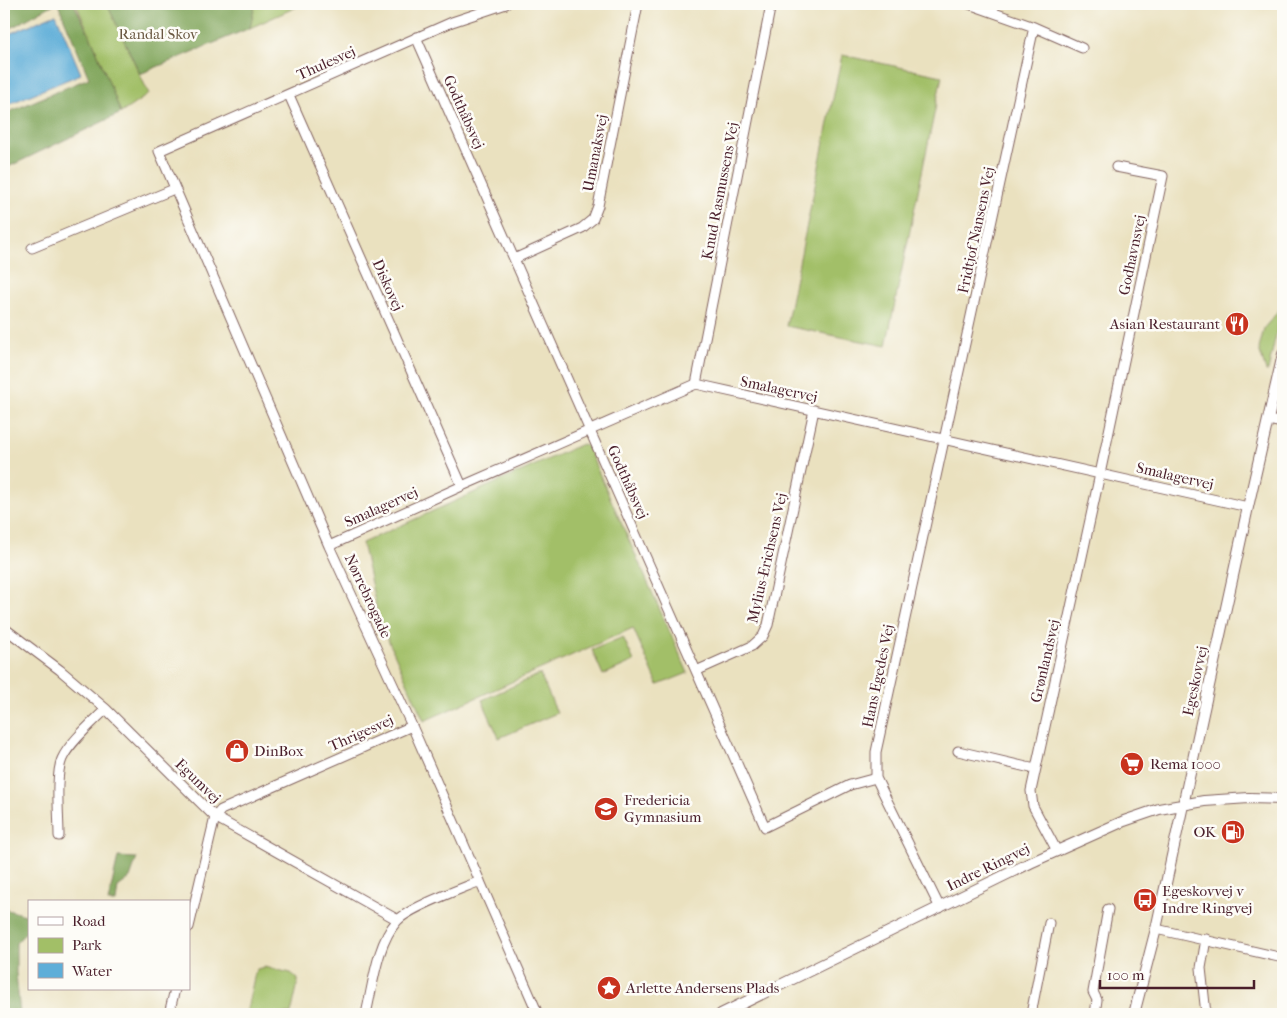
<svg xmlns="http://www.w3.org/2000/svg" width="1287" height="1018" font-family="'IM FELL French Canon',serif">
  <rect width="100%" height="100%" fill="#fdfcf7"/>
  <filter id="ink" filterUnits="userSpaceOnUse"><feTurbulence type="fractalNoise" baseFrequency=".02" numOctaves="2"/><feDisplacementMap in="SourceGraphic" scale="10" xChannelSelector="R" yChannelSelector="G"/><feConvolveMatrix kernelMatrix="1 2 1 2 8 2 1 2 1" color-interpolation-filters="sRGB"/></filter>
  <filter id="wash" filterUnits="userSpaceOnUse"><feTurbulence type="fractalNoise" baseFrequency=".0096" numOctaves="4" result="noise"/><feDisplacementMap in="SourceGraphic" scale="20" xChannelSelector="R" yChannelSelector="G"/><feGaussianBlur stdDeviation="1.12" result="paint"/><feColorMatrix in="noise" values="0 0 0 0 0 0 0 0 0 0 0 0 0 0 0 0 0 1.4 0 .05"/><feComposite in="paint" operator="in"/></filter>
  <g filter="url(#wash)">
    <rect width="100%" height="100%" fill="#eae1bf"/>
    <path fill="#a2bf67" stroke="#766f49" d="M76 4H107L149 94 121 113 93 42Z
      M255 4H303L250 28Z
      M842 55 942 76 886 346 786 326Z
      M1280 309 1281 312 1268 371H1266L1259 349 1264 328Z
      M582 444 587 446 688 673 658 685 633 628 424 721 379 619 362 543Z
      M623 637 634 661 603 675 592 650Z
      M540 674 557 713 499 738 482 700Z
      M264 967 291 973 298 979V983L291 1014H246L255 973 257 969Z"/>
    <path fill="#81a65c" stroke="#666244" d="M4 4H54L4 32Z
      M58 4H74L93 42 121 113 4 169V114L89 78Z
      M107 4H255L250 28 140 74Z
      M118 857 137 858 130 878 118 887 116 902H108Z
      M4 909 29 916V929L16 943V973L20 1014H4Z"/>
    <path fill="#5eaed8" stroke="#546682" d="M56 14 81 74 4 106V36Z"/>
  </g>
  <g filter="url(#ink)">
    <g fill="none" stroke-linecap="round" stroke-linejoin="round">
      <g stroke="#82635f" stroke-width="11">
        <path id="minor" d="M506 4 452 22 159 151 329 546 412 726 538 1014
          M969 4 1034 27 1082 48
          M416 37 765 827 850 785 876 778
          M289 95 462 486
          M32 248 174 189
          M514 259 582 228 593 219 598 206 638 4
          M696 384 771 4
          M1268 420 1283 423
          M329 546 462 486 696 384 1248 507
          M4 628 60 670 106 709 215 817 398 920
          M696 671 752 646 763 636 768 625 814 410
          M958 751 1035 769
          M59 836C59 817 55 775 62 759 69 743 93 722 106 709
          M1057 851 1033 806 1031 791 1100 474 1163 176 1116 167
          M940 908 876 778V752L1034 27
          M189 927 215 817 221 810 412 726
          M1156 929 1283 958
          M1206 939 1201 968 1206 1014
          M169 1014 175 989
          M366 1014C373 985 377 943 397 921 410 907 461 889 480 881
          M1031 1014 1049 923
          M1095 1014 1097 1000 1093 992 1108 909"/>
      </g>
      <g stroke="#82635f" stroke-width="12">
        <path id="tertiary" d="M721 1014 1030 863 1124 821 1159 809 1204 801 1249 798 1283 799
          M1134 1014 1156 929 1248 507 1283 354"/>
      </g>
      <use href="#minor" stroke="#fff" stroke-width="9"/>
      <use href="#tertiary" stroke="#fff" stroke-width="10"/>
    </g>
  </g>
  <defs>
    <g id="restaurant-disc" transform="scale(1.25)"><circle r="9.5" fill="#c8321e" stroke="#fdfcf7"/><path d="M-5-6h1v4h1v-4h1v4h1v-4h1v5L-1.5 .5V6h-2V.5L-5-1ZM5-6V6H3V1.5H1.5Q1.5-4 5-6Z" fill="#fff"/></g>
    <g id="shop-disc" transform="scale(1.25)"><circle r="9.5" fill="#c8321e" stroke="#fdfcf7"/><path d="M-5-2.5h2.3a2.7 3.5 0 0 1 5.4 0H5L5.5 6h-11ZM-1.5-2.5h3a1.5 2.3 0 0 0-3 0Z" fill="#fff"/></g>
    <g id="supermarket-disc" transform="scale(1.25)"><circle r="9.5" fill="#c8321e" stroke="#fdfcf7"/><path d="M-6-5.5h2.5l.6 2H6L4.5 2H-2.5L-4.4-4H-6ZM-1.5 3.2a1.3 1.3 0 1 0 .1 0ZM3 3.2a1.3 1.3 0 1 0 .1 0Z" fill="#fff"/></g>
    <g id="school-disc" transform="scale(1.25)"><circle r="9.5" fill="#c8321e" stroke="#fdfcf7"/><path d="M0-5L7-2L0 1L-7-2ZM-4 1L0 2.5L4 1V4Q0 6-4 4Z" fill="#fff"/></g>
    <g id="fuel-disc" transform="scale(1.25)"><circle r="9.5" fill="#c8321e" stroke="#fdfcf7"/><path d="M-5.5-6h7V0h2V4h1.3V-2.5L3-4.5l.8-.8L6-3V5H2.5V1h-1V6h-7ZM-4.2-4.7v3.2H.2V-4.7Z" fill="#fff"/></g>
    <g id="bus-disc" transform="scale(1.25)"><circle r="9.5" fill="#c8321e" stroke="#fdfcf7"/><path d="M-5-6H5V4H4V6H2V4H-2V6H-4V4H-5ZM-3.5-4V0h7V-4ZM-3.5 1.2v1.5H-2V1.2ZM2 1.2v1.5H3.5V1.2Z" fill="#fff"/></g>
    <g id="sight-disc" transform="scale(1.25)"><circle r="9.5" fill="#c8321e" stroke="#fdfcf7"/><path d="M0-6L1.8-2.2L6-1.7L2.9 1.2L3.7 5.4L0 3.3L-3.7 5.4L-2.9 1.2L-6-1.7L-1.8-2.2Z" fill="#fff"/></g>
  </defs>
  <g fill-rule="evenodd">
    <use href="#restaurant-disc" x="1237" y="324"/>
    <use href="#shop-disc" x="237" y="751"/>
    <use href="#supermarket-disc" x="1132" y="764"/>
    <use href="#school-disc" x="606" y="809"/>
    <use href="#fuel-disc" x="1233" y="832"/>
    <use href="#bus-disc" x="1145" y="900"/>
    <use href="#sight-disc" x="609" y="988"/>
  </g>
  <g text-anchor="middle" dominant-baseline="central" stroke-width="5" stroke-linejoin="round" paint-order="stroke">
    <g font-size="15" fill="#695740" stroke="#fdfcf7">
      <text x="158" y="34">Randal Skov</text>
    </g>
    <g font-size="15" fill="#4a1f2b" stroke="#fdfcf7">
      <text transform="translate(326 63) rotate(-24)">Thulesvej</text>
      <text transform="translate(464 112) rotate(66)">Godthåbsvej</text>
      <text transform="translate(595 153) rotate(-79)">Umanaksvej</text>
      <text transform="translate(720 191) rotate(-79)">Knud Rasmussens Vej</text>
      <text transform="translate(976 230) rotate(-78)">Fridtjof Nansens Vej</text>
      <text transform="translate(1132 255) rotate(-78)">Godhavnsvej</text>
      <text transform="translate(388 285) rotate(66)">Diskovej</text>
      <text transform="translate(779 389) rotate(12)">Smalagervej</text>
      <text transform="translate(1175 476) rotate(13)">Smalagervej</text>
      <text transform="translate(628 482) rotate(66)">Godthåbsvej</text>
      <text transform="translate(381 507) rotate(-24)">Smalagervej</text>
      <text transform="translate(767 558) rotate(-77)">Mylius-Erichsens Vej</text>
      <text transform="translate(368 596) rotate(65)">Nørrebrogade</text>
      <text transform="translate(1045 661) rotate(-77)">Grønlandsvej</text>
      <text transform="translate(878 676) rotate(-78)">Hans Egedes Vej</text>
      <text transform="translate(1195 681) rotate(-78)">Egeskovvej</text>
      <text transform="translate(361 733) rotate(-24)">Thrigesvej</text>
      <text transform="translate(198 781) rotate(44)">Egumvej</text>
      <text transform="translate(988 867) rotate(-26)">Indre Ringvej</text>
    </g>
    <g font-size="15" fill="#4a1f2b" stroke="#fdfcf7" text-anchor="start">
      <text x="1220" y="324" text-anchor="end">Asian Restaurant</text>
      <text x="254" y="751">DinBox</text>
      <text x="1150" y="764">Rema 1000</text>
      <text x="624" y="800">Fredericia<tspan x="624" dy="17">Gymnasium</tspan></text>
      <text x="1216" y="832" text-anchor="end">OK</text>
      <text x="1162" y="891">Egeskovvej v<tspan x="1162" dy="17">Indre Ringvej</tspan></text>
      <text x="626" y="988">Arlette Andersens Plads</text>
    </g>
  </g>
  <rect width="1287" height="1018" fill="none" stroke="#fdfcf7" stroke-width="20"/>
  <rect x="28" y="900" width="162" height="90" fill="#fdfcf7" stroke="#b5a4a5"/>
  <rect x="38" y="917" width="25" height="8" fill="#ffffff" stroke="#b5a4a5"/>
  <text x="72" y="926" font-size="15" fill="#4a1f2b">Road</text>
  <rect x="38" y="938" width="25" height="15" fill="#a2bf67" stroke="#b5a4a5"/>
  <text x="72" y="950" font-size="15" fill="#4a1f2b">Park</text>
  <rect x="38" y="963" width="25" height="15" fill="#5eaed8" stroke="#b5a4a5"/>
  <text x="72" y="976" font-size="15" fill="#4a1f2b">Water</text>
  <path d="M1100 980v8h154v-8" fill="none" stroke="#4a1f2b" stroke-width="2.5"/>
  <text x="1107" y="980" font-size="15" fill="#4a1f2b" stroke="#fdfcf7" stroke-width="4" paint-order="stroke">100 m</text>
</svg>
